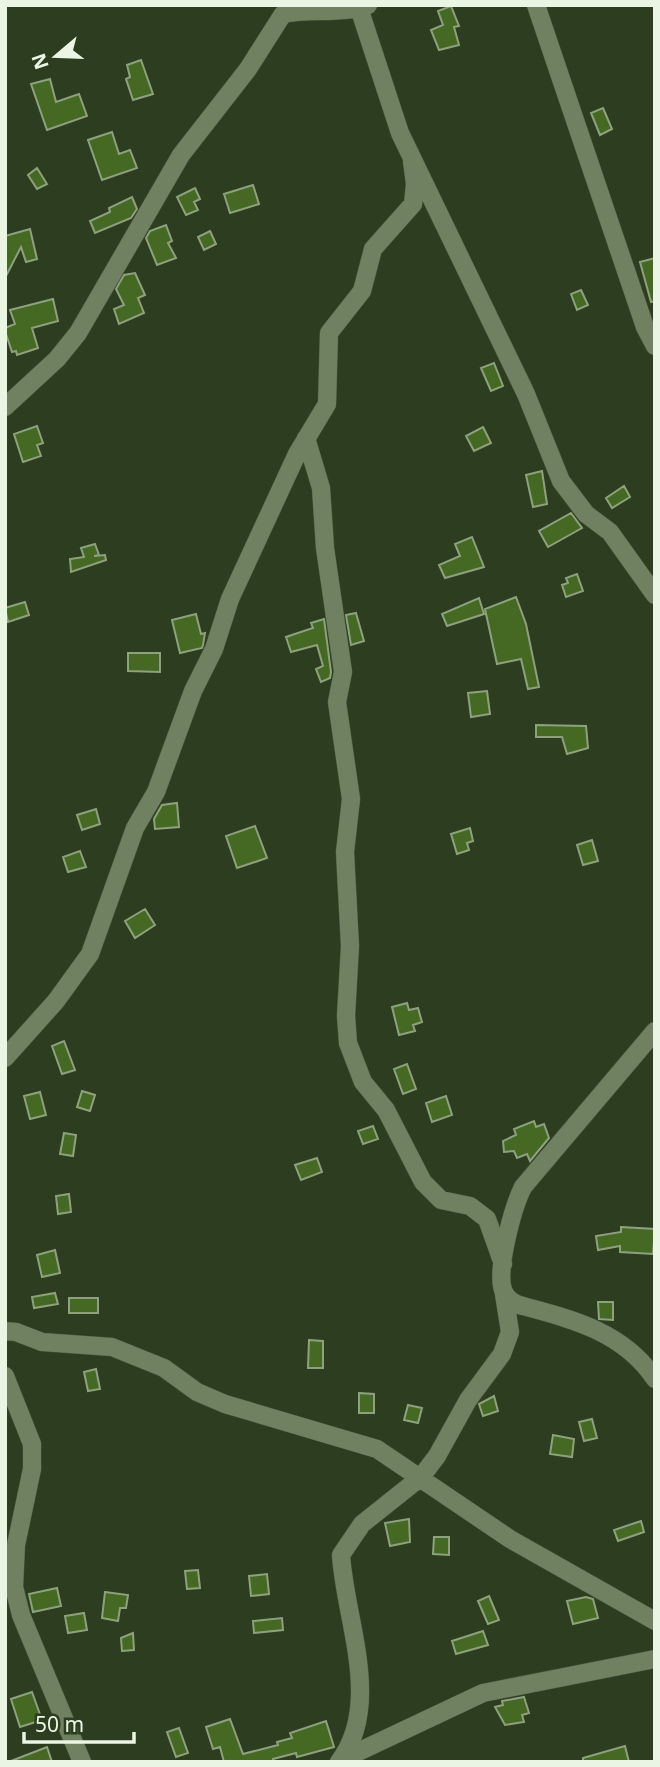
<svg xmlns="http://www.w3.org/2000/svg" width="660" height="1767" font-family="'Noto Sans',sans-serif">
  <rect width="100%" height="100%" fill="#2d3d20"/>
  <path fill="#456822" stroke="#8ea17f" stroke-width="2" d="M451 6 459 26 454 27 459 45 439 50 431 30 443 25 438 11Z
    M141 60 153 94 133 100 126 79 130 77 127 65Z
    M50 79 56 102 79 94 87 116 47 130 31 84Z
    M603 108 612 129 600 135 591 113Z
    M112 132 119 154 130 150 137 168 102 180 88 140Z
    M37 168 47 184 37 189 28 175Z
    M253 185 259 204 230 213 224 194Z
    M195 188 200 199 194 202 198 210 186 215 177 197Z
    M132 197 137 209 131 218 95 233 90 221 110 212 109 208Z
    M166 225 172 241 168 243 176 258 157 265 146 238 150 231Z
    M30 229 37 259 26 262 21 247 5 278V236Z
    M210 231 216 244 204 250 198 237Z
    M655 258V301L651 302 640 262Z
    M135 273 145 295 138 298 144 313 119 324 114 309 124 305 116 289 124 275Z
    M581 290 588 305 577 310 571 294Z
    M53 299 58 321 32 328 38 348 17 355 16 351 12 352 5 331V328L15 324 10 310Z
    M494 363 503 386 491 391 481 368Z
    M37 426 43 443 37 445 41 456 23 462 14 434Z
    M483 427 491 443 474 451 466 436Z
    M542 471 547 504 533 507 526 475Z
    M624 486 630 497 612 508 606 498Z
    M571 513 582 528 548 547 539 531Z
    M472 537 484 567 445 578 439 565 460 556 455 544Z
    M95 544 99 555 94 556 105 555 106 560 71 572 70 559 84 557 81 548Z
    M577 574 583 591 566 597 562 585 568 583 566 578Z
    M516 597 526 624 539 687 528 689 521 659 497 664 485 609Z
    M479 598 484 614 447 626 442 614Z
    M25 602 29 615 8 622 5 608Z
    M356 613 364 641 351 645 346 615Z
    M196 614 201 634 205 633 203 645 202 648 180 653 172 620Z
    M324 619 331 672 330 678 321 682 316 669 323 666 317 645 291 652 286 637 313 628 311 623Z
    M128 653H160V672L128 671Z
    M487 691 490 714 471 717 468 693Z
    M536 725 586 726 588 748 567 754 562 737H536Z
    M177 803 179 827 155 829 154 819 162 805Z
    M96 809 100 824 82 830 77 815Z
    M255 826 267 858 237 868 226 836Z
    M470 828 473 841 467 843 469 850 457 854 451 834Z
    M592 840 598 861 583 865 577 845Z
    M80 851 86 867 68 872 63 857Z
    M145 909 155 925 135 938 125 921Z
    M407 1003 409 1010 418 1008 422 1022 413 1025 415 1031 399 1035 392 1007Z
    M64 1041 75 1070 62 1074 52 1046Z
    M407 1064 416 1089 403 1094 394 1069Z
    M82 1091 95 1095 90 1111 77 1107Z
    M40 1092 46 1115 30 1119 24 1096Z
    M446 1096 452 1115 432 1122 426 1103Z
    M534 1121 536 1127 544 1124 549 1138 530 1161 527 1154 517 1158 514 1151 504 1152 503 1141 516 1135 514 1129Z
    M373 1126 378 1139 363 1144 358 1131Z
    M64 1133 76 1135 73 1156 60 1154Z
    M317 1158 322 1172 301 1180 295 1165Z
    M69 1194 71 1212 58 1214 56 1196Z
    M621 1227 655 1229 653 1254 620 1252V1246L598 1250 596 1236 621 1232Z
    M55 1250 60 1273 42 1277 37 1255Z
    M55 1293 58 1304 34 1308 32 1297Z
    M69 1298H98V1313H69Z
    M598 1302H613V1320L599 1319Z
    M309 1340 323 1341V1368H308Z
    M96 1369 100 1389 88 1391 84 1372Z
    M359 1393 374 1394V1413H359Z
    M494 1396 498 1411 483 1416 479 1404Z
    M408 1405 422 1408 418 1423 404 1420Z
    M592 1419 597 1438 584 1441 579 1422Z
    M553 1435 574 1439 572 1457 550 1454Z
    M409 1519 410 1542 390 1546 385 1523Z
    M641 1521 644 1532 618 1541 614 1530Z
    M434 1537H449V1555L433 1554Z
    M198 1570 200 1588 187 1589 185 1571Z
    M267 1574 269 1594 251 1596 249 1576Z
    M57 1588 61 1606 33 1612 29 1594Z
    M105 1592 128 1595 126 1608H120L118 1621 102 1618Z
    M489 1596 499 1620 488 1624 478 1601Z
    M586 1597 593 1599 598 1618 573 1624 567 1601Z
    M84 1613 87 1630 68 1633 65 1616Z
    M282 1618 283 1630 254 1633 253 1621Z
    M483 1631 488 1645 456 1654 452 1641Z
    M133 1633 134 1650 122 1651 121 1638Z
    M32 1692 42 1720 20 1727 11 1699Z
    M524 1697 529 1713 522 1715 524 1722 505 1725 495 1707 503 1705 502 1701Z
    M230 1719 243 1754 278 1745 277 1742 292 1738 290 1733 326 1721 334 1747 297 1757 296 1753 273 1759 274 1762H224L220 1747 213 1749 206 1727Z
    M179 1728 188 1753 176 1757 167 1732Z
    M625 1746 629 1762H583V1758Z
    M47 1747 52 1762H11V1761Z"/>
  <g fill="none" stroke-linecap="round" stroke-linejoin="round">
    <g stroke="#4d5a40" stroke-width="19">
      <path id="minor" d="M536 5 645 327 655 346
        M359 8 400 133 526 394 561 481 586 514 610 532 655 595
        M5 407 57 359 78 333 181 155 248 69 283 14C312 8 340 15 368 5
        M306 438 321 488 325 548 343 672 337 702 351 799 345 852 350 946 346 1016 348 1043 363 1082 386 1110 423 1182 441 1200 470 1206 487 1219 503 1264
        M655 1031 523 1187C513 1207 496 1269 503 1290 506 1298 511 1302 519 1305 571 1319 623 1331 655 1379
        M5 1058 56 1001 90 954 135 828 156 792 193 691 214 649 230 599 297 454 327 404 329 333 362 291 373 249 413 204 415 184 412 161
        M5 1331 16 1332 42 1342 112 1347 164 1368 197 1392 225 1404 377 1449 510 1539 655 1621
        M5 1376 32 1444V1469L16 1545 14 1587 21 1615 82 1762
        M341 1760 483 1693 655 1659
        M339 1762C383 1704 345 1620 341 1555L362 1524 421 1477 437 1456 468 1400 502 1354 510 1332 504 1294"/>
    </g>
    <use href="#minor" stroke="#6f8161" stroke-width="18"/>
  </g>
  <rect width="660" height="1767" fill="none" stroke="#ebf5e3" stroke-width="14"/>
  <g transform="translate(56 56) rotate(251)" stroke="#2d3d20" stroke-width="5" paint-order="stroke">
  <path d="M0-5L12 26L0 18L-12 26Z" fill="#ebf5e3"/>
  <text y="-10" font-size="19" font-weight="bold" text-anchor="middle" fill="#ebf5e3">N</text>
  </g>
  <path d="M24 1732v10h110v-10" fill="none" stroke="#ebf5e3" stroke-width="3.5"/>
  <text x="35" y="1732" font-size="21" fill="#ebf5e3" stroke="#2d3d20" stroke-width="5" paint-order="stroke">50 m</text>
</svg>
